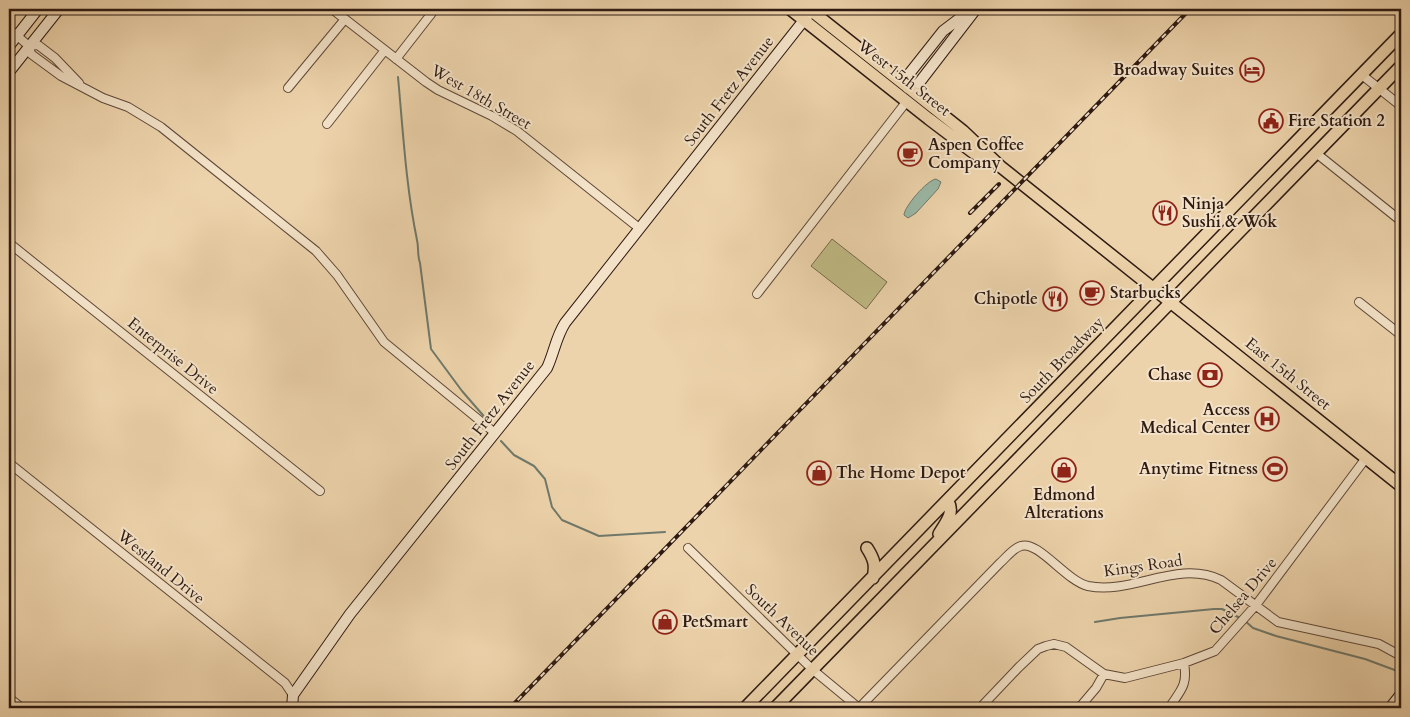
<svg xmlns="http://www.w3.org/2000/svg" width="1410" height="717" font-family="Cardo,serif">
  <rect width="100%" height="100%" fill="#edd3ab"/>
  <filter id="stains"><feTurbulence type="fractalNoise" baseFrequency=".004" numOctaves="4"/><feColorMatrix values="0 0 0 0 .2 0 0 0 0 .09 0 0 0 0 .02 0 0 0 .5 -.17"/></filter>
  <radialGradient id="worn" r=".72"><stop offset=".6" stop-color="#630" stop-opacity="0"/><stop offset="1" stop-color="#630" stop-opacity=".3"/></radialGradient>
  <path fill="#bfba84" stroke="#766a4b" d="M832 239 887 282 866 309 811 266Z"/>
  <path fill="#9ab8a6" stroke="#6f796b" d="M936 179 941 182 938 189 916 213 908 218 904 215C904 207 927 180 936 179Z"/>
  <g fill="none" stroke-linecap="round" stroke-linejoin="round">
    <path stroke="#6f796b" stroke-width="2" d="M398 77C403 131 406 187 417 240 419 248 417 255 420 263L431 349 462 391 488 421
      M501 441 514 455 534 466 545 479 552 507 562 520 599 536 665 532
      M1244 620 1253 628 1276 636 1365 659 1400 672
      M1095 622 1120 618 1214 609H1222L1240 618"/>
    <g stroke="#5e4838" stroke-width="10">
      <path id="street" d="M332 9 426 82 438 90 492 116 517 131 639 228
        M9 29 29 46
        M29 46 31 54 61 76 103 98 128 107 161 127 316 251 337 275 384 342 495 433
        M29 46 38 45 55 58 79 83
        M396 59 435 9
        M1362 75 1401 106
        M288 88 345 19
        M327 124 385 50
        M1316 153 1401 221
        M9 243 320 491
        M757 294 907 101
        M1359 302 1401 335
        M9 463 285 683 293 695
        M688 548 813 670 859 708
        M9 698 22 708
        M859 708 1000 563C1006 558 1013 548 1021 546 1038 540 1066 581 1088 586 1133 595 1177 559 1221 580L1278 622 1379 644 1401 656
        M980 708 1019 667 1038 649 1046 646 1054 644 1066 647 1104 674 1125 678 1184 663 1215 651 1256 605 1366 458
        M1079 708 1096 688 1104 674
        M1169 708C1181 690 1188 685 1184 663"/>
    </g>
    <g stroke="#2e1a12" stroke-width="12">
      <path id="secondary" d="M972 9 943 31 909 74 908 88 919 83 976 9
        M9 46 38 9
        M9 72 59 9
        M292 708 293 695 350 614 547 368C554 353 556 337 565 323L808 15
        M1390 708 1401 694"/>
    </g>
    <g stroke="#2e1a12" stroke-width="14">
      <path id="primary" d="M790 9 929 119 974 153 990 161
        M809 9 963 131 1001 167 1401 486
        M939 534C945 523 955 514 948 501
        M867 548C874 559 876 565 873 578
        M745 708 1401 34
        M775 708 1401 66"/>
    </g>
    <use href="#street" stroke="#f3e2c8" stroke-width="8"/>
    <use href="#secondary" stroke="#f3e2c8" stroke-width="10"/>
    <use href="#primary" stroke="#edd3ab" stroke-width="11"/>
    <g stroke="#2e1a12" stroke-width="4">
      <path id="rail" d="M970 213 999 184
        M510 708 1190 9"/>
    </g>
    <use href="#rail" stroke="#f3e2c8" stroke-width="2" stroke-dasharray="5.5" stroke-linecap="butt"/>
  </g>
  <defs>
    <g id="hotel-ring" transform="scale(1.25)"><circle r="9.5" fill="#f3e2c8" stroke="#8f2418" stroke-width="1.5"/><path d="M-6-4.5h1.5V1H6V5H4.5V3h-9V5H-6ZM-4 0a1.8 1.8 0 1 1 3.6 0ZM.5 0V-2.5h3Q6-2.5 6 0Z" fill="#8f2418"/></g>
    <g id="civic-ring" transform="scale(1.25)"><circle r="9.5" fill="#f3e2c8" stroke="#8f2418" stroke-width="1.5"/><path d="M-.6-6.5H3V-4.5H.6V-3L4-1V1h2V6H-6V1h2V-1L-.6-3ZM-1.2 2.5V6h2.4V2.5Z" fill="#8f2418"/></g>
    <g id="cafe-ring" transform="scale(1.25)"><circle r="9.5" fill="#f3e2c8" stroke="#8f2418" stroke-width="1.5"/><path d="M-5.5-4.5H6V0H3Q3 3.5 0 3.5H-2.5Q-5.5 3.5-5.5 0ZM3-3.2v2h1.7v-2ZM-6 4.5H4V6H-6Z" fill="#8f2418"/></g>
    <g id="restaurant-ring" transform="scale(1.25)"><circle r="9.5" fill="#f3e2c8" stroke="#8f2418" stroke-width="1.5"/><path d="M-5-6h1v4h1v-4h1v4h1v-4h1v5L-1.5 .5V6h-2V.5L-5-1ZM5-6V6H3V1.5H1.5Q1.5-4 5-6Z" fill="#8f2418"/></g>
    <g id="bank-ring" transform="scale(1.25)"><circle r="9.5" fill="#f3e2c8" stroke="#8f2418" stroke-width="1.5"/><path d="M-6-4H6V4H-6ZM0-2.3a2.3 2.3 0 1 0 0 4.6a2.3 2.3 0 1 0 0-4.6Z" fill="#8f2418"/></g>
    <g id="hospital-ring" transform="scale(1.25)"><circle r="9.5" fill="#f3e2c8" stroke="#8f2418" stroke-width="1.5"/><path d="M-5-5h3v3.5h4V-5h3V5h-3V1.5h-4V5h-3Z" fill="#8f2418"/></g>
    <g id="stadium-ring" transform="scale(1.25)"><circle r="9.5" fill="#f3e2c8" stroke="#8f2418" stroke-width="1.5"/><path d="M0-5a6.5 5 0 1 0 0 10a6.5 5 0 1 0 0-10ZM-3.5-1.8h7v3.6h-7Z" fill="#8f2418"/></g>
    <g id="shop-ring" transform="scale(1.25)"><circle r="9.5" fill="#f3e2c8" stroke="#8f2418" stroke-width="1.5"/><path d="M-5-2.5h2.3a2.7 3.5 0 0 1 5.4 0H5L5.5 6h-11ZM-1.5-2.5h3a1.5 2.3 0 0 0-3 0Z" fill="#8f2418"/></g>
  </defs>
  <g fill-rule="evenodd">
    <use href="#hotel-ring" x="1252" y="70"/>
    <use href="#civic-ring" x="1271" y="121"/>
    <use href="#cafe-ring" x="910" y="154"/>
    <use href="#restaurant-ring" x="1165" y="213"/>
    <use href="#cafe-ring" x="1092" y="293"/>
    <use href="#restaurant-ring" x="1055" y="299"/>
    <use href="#bank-ring" x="1210" y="375"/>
    <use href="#hospital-ring" x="1267" y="419"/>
    <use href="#stadium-ring" x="1275" y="469"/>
    <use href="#shop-ring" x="1064" y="470"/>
    <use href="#shop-ring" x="819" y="473"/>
    <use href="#shop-ring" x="665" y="622"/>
  </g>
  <g text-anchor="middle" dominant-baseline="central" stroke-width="4" stroke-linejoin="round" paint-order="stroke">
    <g font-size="16" font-weight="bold" fill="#2e1a12" stroke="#f3e2c8" text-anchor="start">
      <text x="1234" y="70" text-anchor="end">Broadway Suites</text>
      <text x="1288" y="121">Fire Station 2</text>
      <text x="928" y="145">Aspen Coffee<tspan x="928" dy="18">Company</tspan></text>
      <text x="1182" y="204">Ninja<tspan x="1182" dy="18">Sushi &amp; Wok</tspan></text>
      <text x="1110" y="293">Starbucks</text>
      <text x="1038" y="299" text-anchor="end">Chipotle</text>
      <text x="1192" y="375" text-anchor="end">Chase</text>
      <text x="1250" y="410" text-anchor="end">Access<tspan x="1250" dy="18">Medical Center</tspan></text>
      <text x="1258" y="469" text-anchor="end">Anytime Fitness</text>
      <text x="836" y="473">The Home Depot</text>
      <text x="1064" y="495" text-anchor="middle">Edmond<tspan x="1064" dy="18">Alterations</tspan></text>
      <text x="682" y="622">PetSmart</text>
    </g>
    <g font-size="16" fill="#2e1a12" stroke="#f3e2c8">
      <text transform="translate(904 78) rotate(38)">West 15th Street</text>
      <text transform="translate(729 91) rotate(-52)">South Fretz Avenue</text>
      <text transform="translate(481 97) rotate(30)">West 18th Street</text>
      <text transform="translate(173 356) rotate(39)">Enterprise Drive</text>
      <text transform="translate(1062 360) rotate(-46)">South Broadway</text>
      <text transform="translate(1288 374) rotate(39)">East 15th Street</text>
      <text transform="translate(490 415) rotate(-52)">South Fretz Avenue</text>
      <text transform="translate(1143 566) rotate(-8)">Kings Road</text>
      <text transform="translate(161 567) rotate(39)">Westland Drive</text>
      <text transform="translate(1243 596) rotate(-50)">Chelsea Drive</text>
      <text transform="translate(782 620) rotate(44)">South Avenue</text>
    </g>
  </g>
  <rect width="1410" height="717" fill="none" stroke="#edd3ab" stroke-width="30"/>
  <rect x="10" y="10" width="1390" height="697" fill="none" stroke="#2e1a12" stroke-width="2.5"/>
  <rect x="15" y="15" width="1380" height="687" fill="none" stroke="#2e1a12"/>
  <rect width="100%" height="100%" filter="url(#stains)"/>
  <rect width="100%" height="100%" fill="url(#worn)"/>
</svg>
